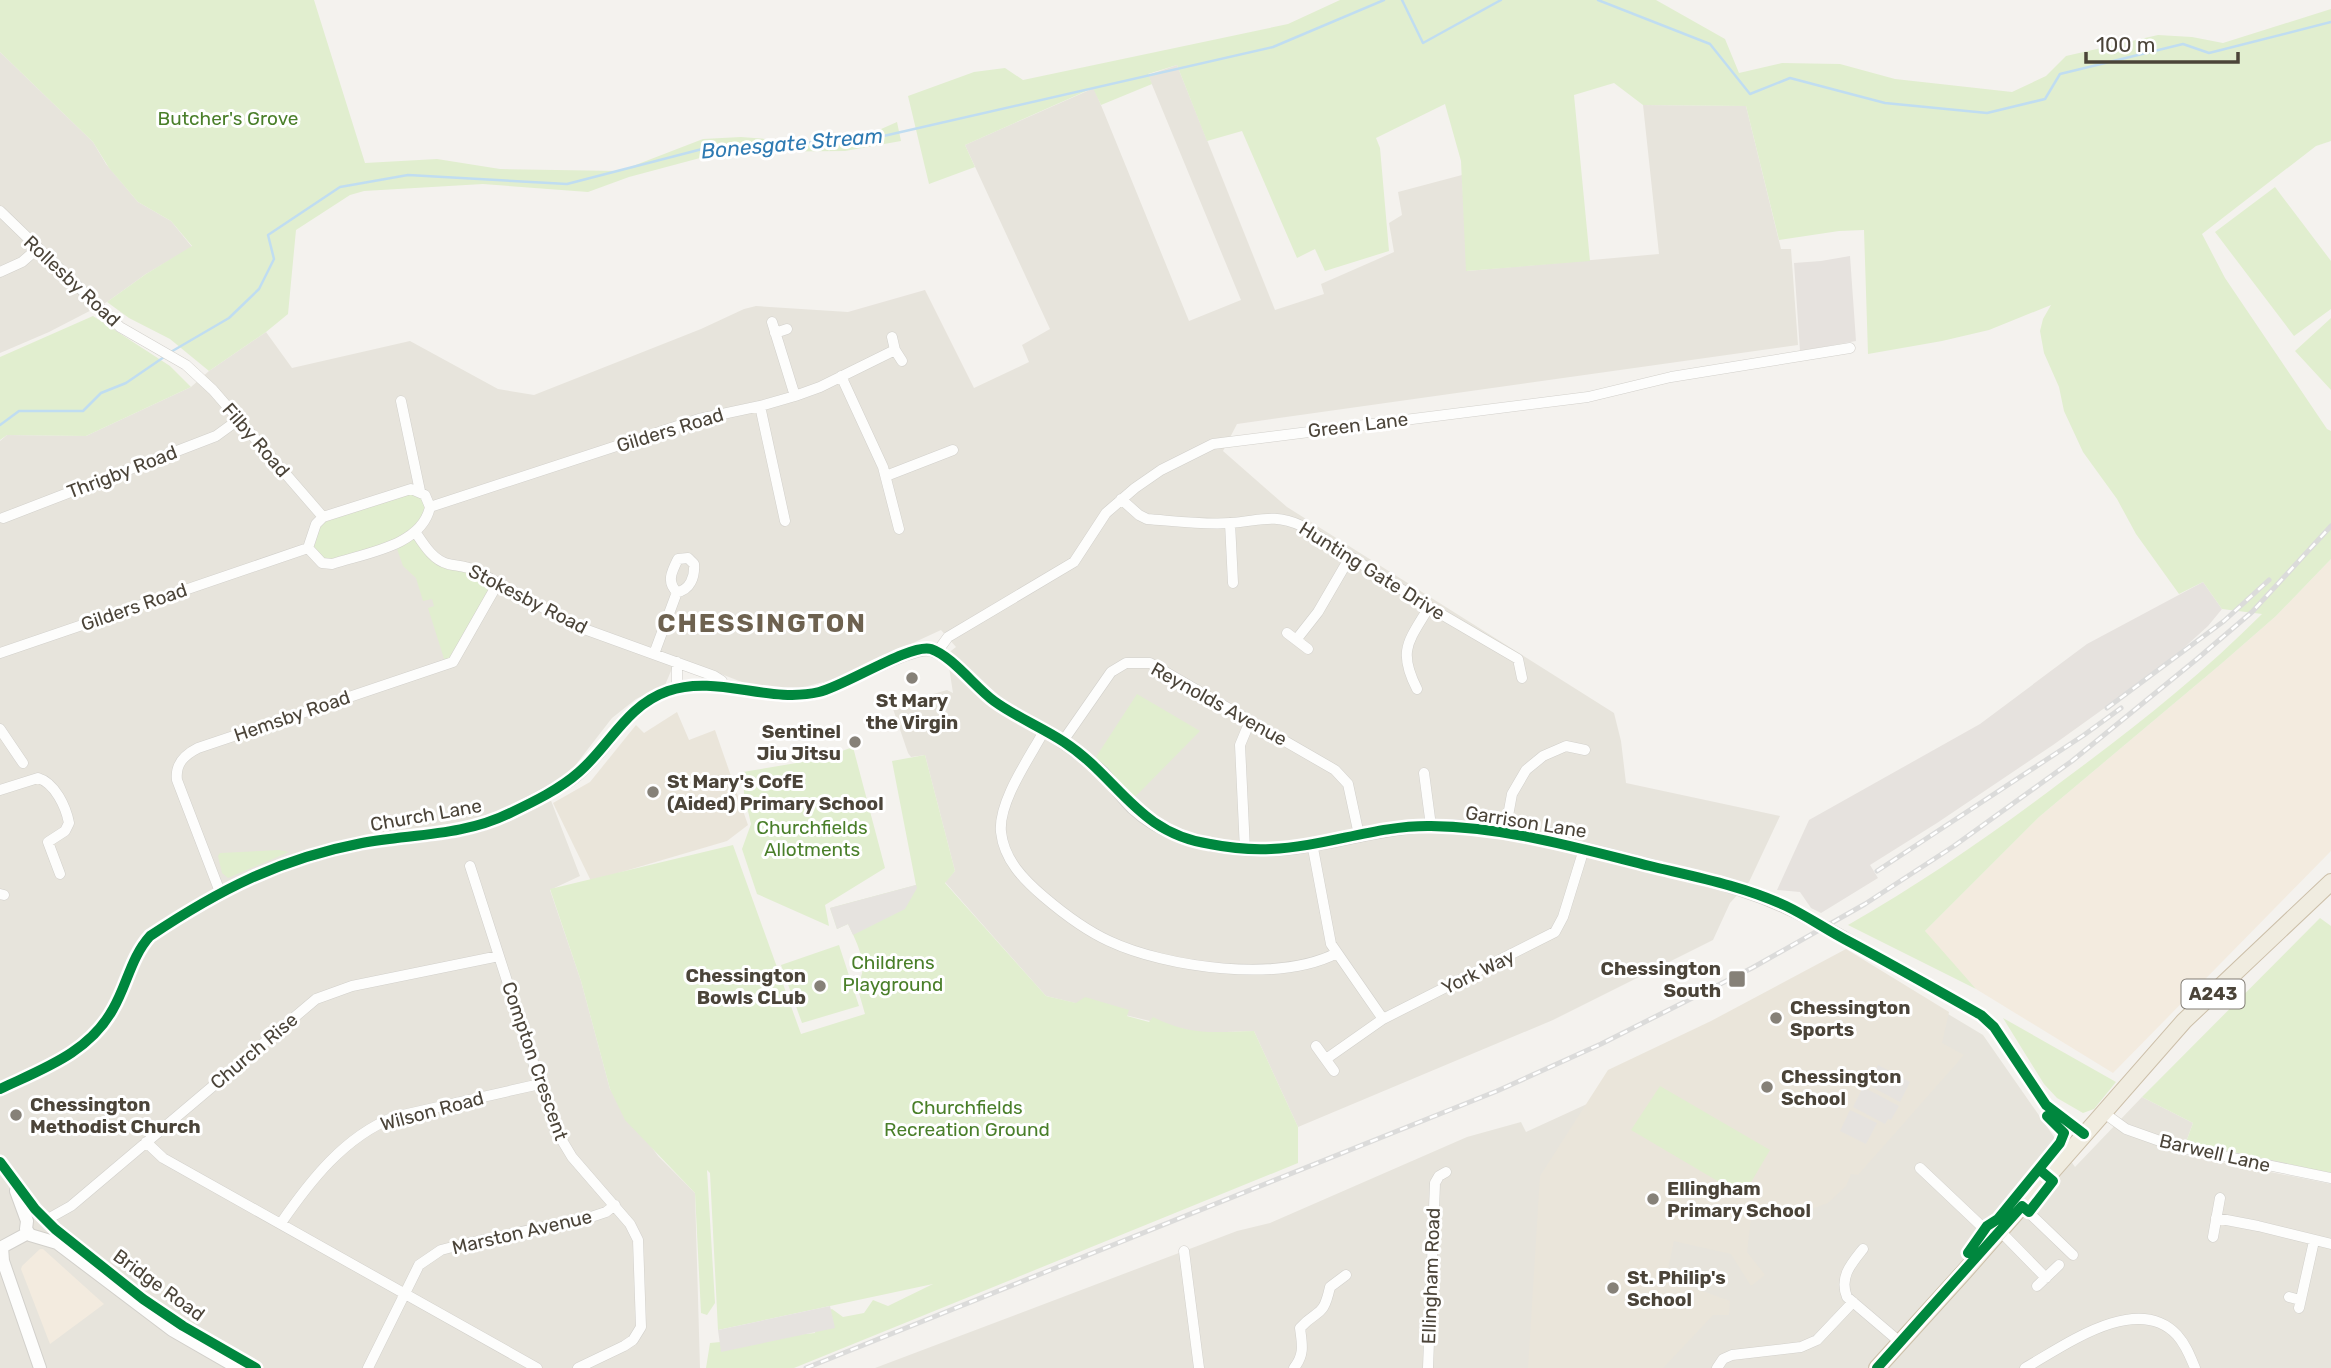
<svg xmlns="http://www.w3.org/2000/svg" width="2331" height="1368" font-family="Rubik,sans-serif">
  <rect width="100%" height="100%" fill="#f4f2ee"/>
  <path fill="#e7e4dc" d="M0 52 93 142 106 164 138 202 171 221 192 247 146 274 107 302 49 332 0 353Z
    M1177 65 1275 310 1324 294 1321 284 1394 252 1389 223 1402 215 1398 192 1462 175 1467 271 1659 254 1643 105 1746 106 1781 249H1791L1798 345 1237 424 1223 451 1287 507 1614 713 1621 741 1626 783 1780 816 1749 882 1730 903 1713 940 1553 1020 1298 1127 1254 1031 1200 1033 1046 996 945 882 955 871 925 755 911 757 908 753 892 706 947 690 953 693 947 654 956 647 941 630 835 679 804 687H775L747 684 677 657 665 685 636 699 612 718 550 798 580 876 550 890 581 981 610 1089 658 1156 695 1193 700 1368H0V441L7 435 86 436 191 387 209 371 266 332 292 368 410 341 498 389 534 395 701 329 744 309 756 306 848 312 925 290 974 388 1029 362 1022 345 1050 329 965 145 1094 88 1189 321 1241 300 1148 75Z
    M1848 954 1983 1035 2075 1167 2142 1097 2193 1123 2186 1142 2185 1155 2331 1184V1368H875L1237 1231 1270 1223 1467 1137 1521 1122 1526 1132 1587 1104Z"/>
  <path fill="#f3ebdf" d="M2331 559V851L2113 1073 1976 989 1924 932 2039 817 2221 664 2276 616Z
    M40 1249H43L104 1304 50 1344 21 1269 22 1266Z"/>
  <path fill="#e6e2de" d="M1850 256 1856 341 1800 351 1794 263 1821 261Z
    M2203 582 2222 609 2208 626 2166 664 2053 745 1937 823 1870 865 1878 878 1821 913 1811 908 1800 892 1777 890 1809 820 1980 724 2087 644Z"/>
  <path fill="#eae5da" d="M677 712 689 740 715 730 748 825 727 841 591 881 553 803 590 782 636 725 644 733Z
    M1846 949 1949 1012 1942 1043 1964 1055 1858 1175 1851 1174 1846 1186 1828 1203 1797 1214 1751 1218 1747 1252 1765 1275 1751 1286 1731 1254 1674 1241 1666 1278 1730 1301 1729 1315H1713L1663 1368H1528L1540 1176 1608 1070 1711 1021Z"/>
  <path fill="#e1eecf" d="M0 0H314L365 163 437 159 500 169 620 171 703 139 741 137 804 142 863 137 897 122 901 141 845 151 747 152 700 158 629 177 588 192 483 184 364 191 350 195 296 230 288 314 266 332 209 371 170 339 129 318 107 302 146 274 192 246 171 221 138 202 109 168 93 142 0 52Z
    M1340 0H1656L1725 39 1739 73 1782 63 1840 64 1895 79 2012 92 2046 76 2066 56 2158 35 2192 37 2223 43 2331 9V141L2316 146 2202 234 2225 278 2327 429 2331 431V559L2276 616 2221 664 2039 817 1925 931 1976 989 1848 925C1925 881 1995 832 2065 779 2134 728 2201 675 2262 614L2222 609 2203 582 2179 594 2136 534 2117 499 2083 452 2064 411 2059 387 2044 353 2040 331 2043 319 2051 305 1989 330 1942 341 1868 354 1864 230 1839 231 1779 240 1746 106 1643 105 1614 83 1574 95 1590 261 1466 271 1461 161 1445 104 1376 138 1380 148 1389 251 1325 271 1315 249 1297 258 1242 131 1207 141 1177 65 1148 74 1152 84 1101 105 1093 88 965 145 975 167 929 184 908 96 974 72 1005 68 1023 80 1288 24Z
    M2275 187 2331 261V309L2294 336 2215 232Z
    M93 316 170 366 191 387 86 436 7 435 0 440V357Z
    M2331 318V390L2295 351Z
    M411 489 429 500 416 534 431 554 498 583 446 665 428 608 434 606 432 599 423 601 416 578 403 566 395 543 332 564 313 556 311 536 316 524Z
    M1137 694 1200 731 1134 798 1096 757Z
    M853 747 885 868 825 905 829 926 757 894 742 849 751 824 744 794 743 772 820 759Z
    M925 755 955 871 945 883 1046 996 1076 1003 1085 997 1129 1010 1127 1016 1149 1022 1153 1017C1191 1036 1213 1032 1254 1031L1298 1127V1163L794 1368H706L710 1343 815 1333 812 1316 832 1309 843 1317 864 1313 873 1300 888 1306 933 1284 718 1330 710 1173 707 1170 715 1303 707 1315 701 1313 695 1193 625 1120 610 1089 581 981 550 889 733 845 801 1034 865 1014 855 979 861 977C867 961 855 939 848 924L837 929 830 908 916 885 892 761Z
    M279 850 289 852 228 878 222 873 218 856 220 853Z
    M2320 918 2331 926V1173L2186 1142 2193 1123 2142 1097Z
    M839 945 859 1006 802 1023 781 965Z
    M2003 1018 2116 1082 2094 1109 2083 1113 2057 1098 2044 1084Z
    M1660 1086 1770 1150 1743 1196 1631 1130Z"/>
  <path fill="#e6e3df" d="M916 885 917 888 905 909 853 935 848 924 837 929 830 908Z
    M1878 1065 1910 1082 1900 1102 1872 1087 1877 1076 1874 1074Z
    M1863 1087 1899 1106 1891 1120 1888 1119 1885 1124 1853 1107Z
    M1850 1110 1877 1123 1866 1144 1840 1131Z
    M830 1306 835 1328 721 1352 718 1330Z"/>
  <g fill="none" stroke-linecap="round" stroke-linejoin="round">
    <path stroke="#c0ddf1" stroke-width="2.5" d="M1402 0 1423 43 1501 0
      M1598 0 1710 44 1750 94 1790 78 1885 103 1987 113 2045 99 2060 74 2183 44 2209 53 2331 22
      M169 353 229 318 259 289 274 259 268 235 340 187 408 175 567 184 710 147 866 140 1273 47 1384 0
      M0 425 19 411H83L101 393 126 383 164 357"/>
    <g stroke="#d2d0cb" stroke-width="11">
      <path id="minor" d="M0 211 120 327 186 365 213 390 323 517
        M0 272 22 262 37 249
        M772 322 795 396
        M775 333 787 329
        M895 350 902 361
        M841 376 883 467 899 529
        M401 401 420 491
        M760 406 785 521
        M886 476 953 450
        M411 489 425 495 430 507C422 546 365 553 332 564L322 563 308 548 316 524 323 517Z
        M1121 499 1139 515 1147 519C1174 521 1204 525 1231 523 1260 521 1273 513 1302 526L1429 607 1518 659 1522 678
        M430 507 699 419 760 406 795 396 820 387 895 350 892 337
        M3 518 216 436 238 420
        M1230 523 1233 583
        M416 533C424 545 433 560 448 564 458 566 466 566 475 570L576 626 714 676 722 681V688
        M688 558 694 564C695 577 690 590 677 592 666 582 672 571 678 559Z
        M1287 633 1308 649
        M1296 640 1318 612 1350 557
        M937 652 948 637 1074 562 1106 513 1135 488 1161 470 1213 444 1588 397 1671 377 1850 348
        M0 653 308 548
        M654 654 677 592
        M677 662V688
        M1417 689C1397 650 1409 641 1429 607
        M0 729 23 763
        M1044 731C1030 757 998 802 1001 832 1004 860 1024 880 1044 897 1064 914 1085 930 1109 941 1167 968 1279 983 1337 953
        M1063 741 1111 672 1126 663H1150L1335 770 1348 784 1359 835
        M1424 773 1431 826
        M0 790 38 778C55 783 66 807 69 823L65 831 48 842 60 874
        M1505 832 1512 794 1526 770 1543 756 1566 746 1585 750
        M1312 843 1331 944 1383 1019
        M1245 850 1240 745 1250 721
        M470 866 554 1127 572 1157 630 1224 638 1240 641 1327 633 1340 624 1346 578 1368
        M220 892 177 780C175 764 184 755 198 748L453 662 498 583
        M0 894 4 895
        M1316 1046 1334 1071
        M1326 1059 1383 1019 1555 932 1563 917 1584 849
        M2104 1113 2126 1129 2174 1146 2331 1178
        M146 1142 163 1158 537 1368
        M1920 1168 1994 1238
        M2022 1206 2073 1255
        M2216 1218 2258 1226 2331 1244
        M46 1220 71 1206 316 999 352 986 499 956
        M281 1223C310 1181 344 1137 394 1117L540 1084
        M2000 1231 2046 1278
        M2213 1237 2220 1198
        M1863 1249C1851 1264 1839 1277 1847 1297L1901 1343
        M1184 1251 1199 1368
        M2037 1286 2059 1265
        M2289 1297 2300 1300
        M2299 1308 2314 1241
        M368 1368 419 1265 441 1250 460 1245 591 1217 606 1212 615 1205
        M1294 1368C1305 1354 1302 1344 1300 1328 1318 1308 1323 1319 1330 1287L1346 1275
        M1428 1368 1435 1183 1439 1176 1446 1172
        M1717 1368 1723 1359 1732 1355 1801 1347 1817 1340 1853 1302
        M2025 1368C2064 1346 2137 1292 2177 1335 2186 1345 2190 1356 2195 1368"/>
    </g>
    <g stroke="#d2d0cb" stroke-width="14">
      <path id="tertiary" d="M1844 938 1981 1015 1994 1027 2046 1105 2084 1134
        M0 1089C42 1069 89 1053 113 1009 127 985 131 957 150 936 220 889 275 861 358 844 409 834 463 837 510 813 531 802 555 791 574 777 609 750 623 707 668 691 714 674 766 702 813 693 842 688 912 643 932 650 954 658 971 683 989 697 1013 716 1042 727 1067 745 1079 753 1092 763 1103 773 1113 785 1122 797 1133 808 1162 835 1204 846 1243 849 1304 855 1364 829 1425 826 1495 824 1565 844 1633 861 1695 877 1758 889 1815 922
        M0 1162 35 1209 55 1229 143 1299 183 1326 256 1368
        M16 1191 27 1221 26 1229 30 1235 57 1243 172 1330 238 1368
        M28 1233 2 1247 3 1261 40 1368"/>
    </g>
    <g stroke="#ccbfa9" stroke-width="18">
      <path id="trunk" d="M1877 1368 1964 1272 2184 1021 2331 882"/>
    </g>
    <use href="#minor" stroke="#fdfdfc" stroke-width="10"/>
    <use href="#tertiary" stroke="#fdfdfc" stroke-width="12"/>
    <use href="#trunk" stroke="#f0ece0" stroke-width="16"/>
    <g stroke="#dbdbda" stroke-width="5">
      <path id="rail" d="M2107 708 2224 621 2269 580
        M1877 871 2084 735 2121 708
        M806 1368 1497 1091 1601 1044 1752 968 1865 904 1954 846 2072 761 2197 659 2252 612 2331 526"/>
    </g>
    <use href="#rail" stroke="#fff" stroke-width="2.5" stroke-dasharray="8" stroke-linecap="butt"/>
    <g stroke="#d2d0cb" stroke-width="14" stroke-linecap="butt">
      <path id="tertiary-bridge" d="M1815 922 1844 938"/>
    </g>
    <use href="#tertiary-bridge" stroke="#fdfdfc" stroke-width="12"/>
    <g stroke="#fff" stroke-width="15">
      <path id="cycleway" d="M0 1089C42 1069 89 1053 113 1009 127 985 131 957 150 936 219 890 279 859 362 843 412 834 464 836 510 813 533 802 560 789 579 772 610 745 627 705 668 691 716 674 769 704 819 692 845 686 911 643 931 649 952 656 975 687 994 701 1016 717 1041 727 1064 742 1119 778 1137 833 1210 844 1230 848 1250 850 1271 849 1324 847 1377 825 1431 826 1506 827 1578 848 1650 866 1696 877 1743 886 1786 906 1807 916 1827 930 1848 941 1893 965 1937 990 1981 1015L1994 1027 2046 1105 2084 1134
        M0 1162 35 1209 55 1229 143 1299 183 1326 256 1368
        M1968 1253 1987 1226 1998 1219 2060 1143 2064 1133 2047 1116
        M1877 1368 2022 1206 2029 1212 2053 1181 2040 1170"/>
    </g>
    <use href="#cycleway" stroke="#00873e" stroke-width="10"/>
  </g>
  <g fill="#868178" stroke="#fff" stroke-width="2.5">
    <circle cx="912" cy="678" r="7"/>
    <circle cx="855" cy="742" r="7"/>
    <circle cx="653" cy="792" r="7"/>
    <rect x="1728" y="970" width="18" height="18" rx="3.5"/>
    <circle cx="820" cy="986" r="7"/>
    <circle cx="1776" cy="1018" r="7"/>
    <circle cx="1767" cy="1087" r="7"/>
    <circle cx="16" cy="1115" r="7"/>
    <circle cx="1653" cy="1199" r="7"/>
    <circle cx="1613" cy="1288" r="7"/>
  </g>
  <g text-anchor="middle" dominant-baseline="central" stroke-width="6" stroke-linejoin="round" paint-order="stroke">
    <rect fill="#fff" stroke="#817c74" stroke-width="2" x="2181.5" y="979.5" width="63" height="29" rx="5"/>
    <g font-size="18" font-weight="bold" fill="#4b4439">
      <text x="2213" y="994">A243</text>
    </g>
    <g font-size="19" fill="#4a7f2a" stroke="#fff">
      <text x="228" y="118">Butcher's Grove</text>
      <text x="812" y="827">Churchfields<tspan x="812" dy="22">Allotments</tspan></text>
      <text x="893" y="962">Childrens<tspan x="893" dy="22">Playground</tspan></text>
      <text x="967" y="1107">Churchfields<tspan x="967" dy="22">Recreation Ground</tspan></text>
    </g>
    <g font-size="19" fill="#4b4439" stroke="#fff">
      <text transform="translate(72 281) rotate(43)">Rollesby Road</text>
      <text transform="translate(1358 425) rotate(-7)">Green Lane</text>
      <text transform="translate(670 430) rotate(-17)">Gilders Road</text>
      <text transform="translate(256 440) rotate(49)">Filby Road</text>
      <text transform="translate(122 472) rotate(-21)">Thrigby Road</text>
      <text transform="translate(1372 571) rotate(32)">Hunting Gate Drive</text>
      <text transform="translate(528 599) rotate(27)">Stokesby Road</text>
      <text transform="translate(134 607) rotate(-19)">Gilders Road</text>
      <text transform="translate(1219 704) rotate(29)">Reynolds Avenue</text>
      <text transform="translate(292 716) rotate(-19)">Hemsby Road</text>
      <text transform="translate(426 815) rotate(-10)">Church Lane</text>
      <text transform="translate(1526 822) rotate(9)">Garrison Lane</text>
      <text transform="translate(1478 972) rotate(-26)">York Way</text>
      <text transform="translate(254 1051) rotate(-40)">Church Rise</text>
      <text transform="translate(535 1061) rotate(71)">Compton Crescent</text>
      <text transform="translate(432 1111) rotate(-15)">Wilson Road</text>
      <text transform="translate(2215 1153) rotate(13)">Barwell Lane</text>
      <text transform="translate(522 1232) rotate(-13)">Marston Avenue</text>
      <text transform="translate(1431 1276) rotate(-88)">Ellingham Road</text>
      <text transform="translate(159 1285) rotate(36)">Bridge Road</text>
    </g>
    <g font-size="19" font-weight="bold" fill="#4b4439" stroke="#fff" text-anchor="start">
      <text x="912" y="700" text-anchor="middle">St Mary<tspan x="912" dy="22">the Virgin</tspan></text>
      <text x="841" y="731" text-anchor="end">Sentinel<tspan x="841" dy="22">Jiu Jitsu</tspan></text>
      <text x="667" y="781">St Mary's CofE<tspan x="667" dy="22">(Aided) Primary School</tspan></text>
      <text x="1721" y="968" text-anchor="end">Chessington<tspan x="1721" dy="22">South</tspan></text>
      <text x="806" y="975" text-anchor="end">Chessington<tspan x="806" dy="22">Bowls CLub</tspan></text>
      <text x="1790" y="1007">Chessington<tspan x="1790" dy="22">Sports</tspan></text>
      <text x="1781" y="1076">Chessington<tspan x="1781" dy="22">School</tspan></text>
      <text x="30" y="1104">Chessington<tspan x="30" dy="22">Methodist Church</tspan></text>
      <text x="1667" y="1188">Ellingham<tspan x="1667" dy="22">Primary School</tspan></text>
      <text x="1627" y="1277">St. Philip's<tspan x="1627" dy="22">School</tspan></text>
    </g>
    <g font-size="21" font-style="italic" fill="#2e7ab2" stroke="#fff">
      <text transform="translate(792 143) rotate(-5)">Bonesgate Stream</text>
    </g>
    <g font-size="26" font-weight="bold" letter-spacing="2" fill="#6e6250" stroke="#fff">
      <text x="762" y="623">CHESSINGTON</text>
    </g>
  </g>
  <path d="M2086 52v10h152v-10" fill="none" stroke="#4b4439" stroke-width="3.5"/>
  <text x="2096" y="52" font-size="21" fill="#4b4439" stroke="#ffffff" stroke-width="5" paint-order="stroke">100 m</text>
</svg>
